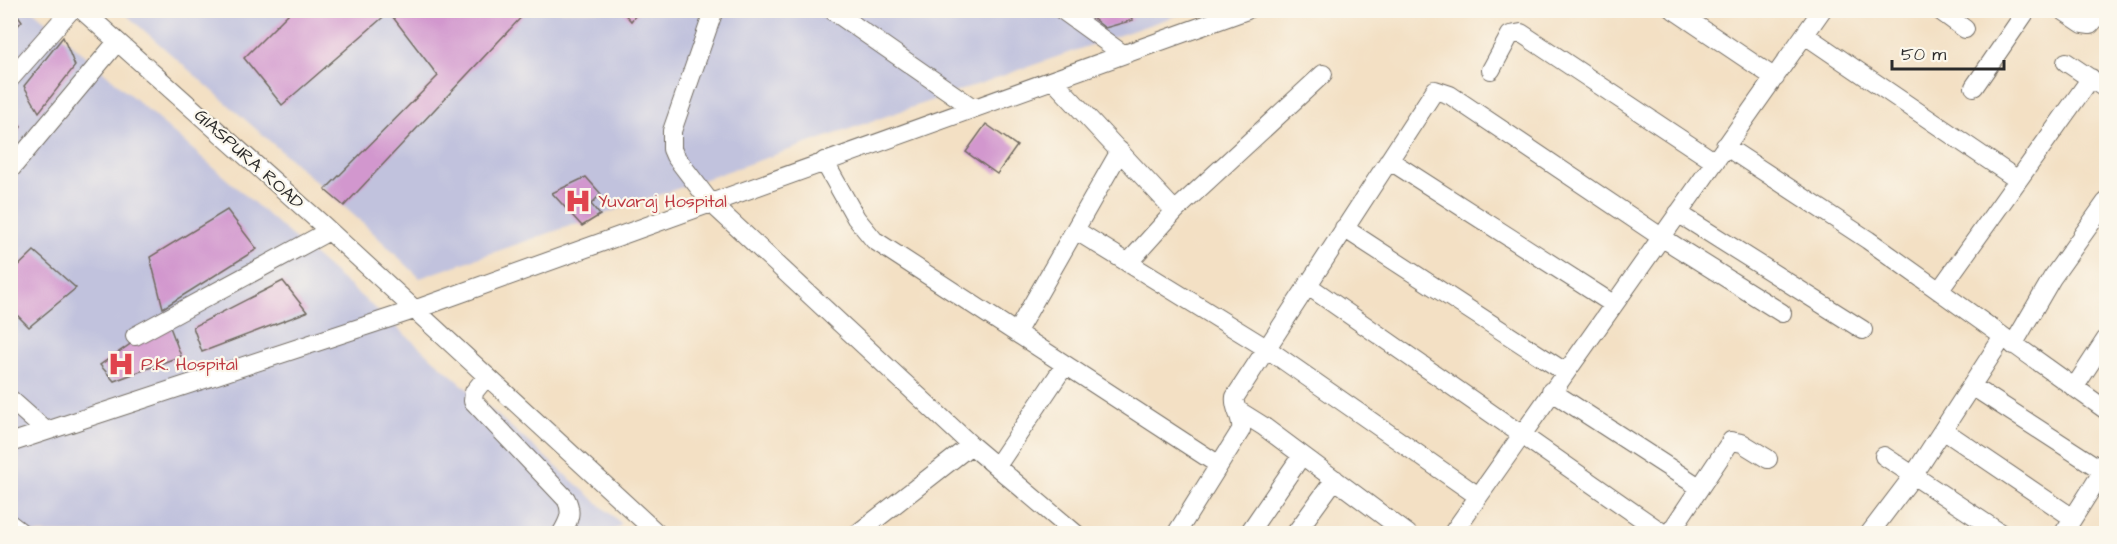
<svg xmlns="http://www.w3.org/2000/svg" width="2117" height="544" font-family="'Architects Daughter',sans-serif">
  <rect width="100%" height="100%" fill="#fbf7ec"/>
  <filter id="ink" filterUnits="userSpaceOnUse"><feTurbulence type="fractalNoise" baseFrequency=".0167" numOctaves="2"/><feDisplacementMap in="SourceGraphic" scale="12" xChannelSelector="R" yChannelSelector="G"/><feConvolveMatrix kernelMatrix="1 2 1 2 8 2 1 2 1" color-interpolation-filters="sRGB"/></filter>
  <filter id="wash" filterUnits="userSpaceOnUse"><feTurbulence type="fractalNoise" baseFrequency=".008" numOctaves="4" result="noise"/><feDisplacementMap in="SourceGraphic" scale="24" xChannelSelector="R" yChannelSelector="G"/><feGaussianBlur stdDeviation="1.35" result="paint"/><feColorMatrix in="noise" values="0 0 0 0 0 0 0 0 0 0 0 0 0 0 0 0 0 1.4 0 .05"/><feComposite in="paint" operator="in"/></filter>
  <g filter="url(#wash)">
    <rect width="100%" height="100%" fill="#f3e0c4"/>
    <path fill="#c1c2dd" d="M10 11H34L622 524 609 534 11 533Z
      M122 11H1189L420 278 366 226Z"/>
    <g id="blocks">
      <path fill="#d297ce" d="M10 10H14L22 21 10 35Z
        M292 10H528L344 206 325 190 438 76 389 12 282 105 244 58Z
        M621 10H640L631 21Z
        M1105 10H1125L1133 20 1105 28 1090 16Z
        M63 37 75 66 39 112 24 86Z
        M10 110 21 127 10 139Z
        M986 124 1017 146 997 174 966 152Z
        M586 177 601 194 591 204 600 215 582 226 552 193Z
        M227 210 257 249 163 308 150 257Z
        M34 251 76 288 29 327 10 308V274Z
        M283 281 307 312 202 352 193 327Z
        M167 319 181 356 114 381 100 365Z"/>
    </g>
  </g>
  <g filter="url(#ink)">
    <use href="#blocks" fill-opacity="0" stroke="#716a61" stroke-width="1.5"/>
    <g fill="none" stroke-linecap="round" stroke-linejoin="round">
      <g stroke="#716a61" stroke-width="20">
        <path id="minor" d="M82 10 323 225 658 534
          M714 10 672 131V149L675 156 710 202 971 445 1076 534
          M832 10 973 108
          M1062 10 1123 54
          M1674 10 1775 78
          M1939 10 1965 29
          M2062 10 2083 24 2090 25 2103 10
          M1805 35 2018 180
          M2066 62 2106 89
          M1491 70 1510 35 1521 33 1715 162
          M10 79 71 10
          M1053 80 1175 211
          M1974 87 2027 10
          M1725 146 1868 240 2106 410
          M1389 160 1613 304
          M824 161 856 218 874 240 1219 465
          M10 170 117 42
          M1678 213 1863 330
          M1344 228 1565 372
          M1075 230 1266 348 1478 496
          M1128 263 1175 211 1323 74
          M1307 285 1664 534
          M1939 291 2091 78
          M1016 333 1120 151
          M135 336 329 231
          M2013 345 2052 278 2106 202
          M487 376 474 392 473 401 566 499C573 512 569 521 561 534
          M1972 386 2103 471
          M2074 388 2106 339
          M1551 391 1699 487
          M10 399 46 431
          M1239 411 1263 426 1408 534
          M1943 430 2073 518
          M10 443 414 310 1247 10
          M1884 456 2002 534
          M997 466 1065 365
          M10 524 23 534
          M857 534 971 445
          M1176 534 1241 430C1243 417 1233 409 1235 397L1435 90 1450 95 1661 237 1782 313
          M1248 534 1302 455
          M1295 534 1335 479
          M1452 534 1822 10
          M1669 534 1731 441 1742 443 1768 459
          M1869 534 1913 476 2003 337
          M2063 534 2106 466"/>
      </g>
      <use href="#minor" stroke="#fff" stroke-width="18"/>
    </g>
  </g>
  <defs>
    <g id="hospital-bare" transform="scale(2.07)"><path d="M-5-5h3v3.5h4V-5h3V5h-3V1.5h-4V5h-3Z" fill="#e0444e" stroke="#fbf7ec" stroke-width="2.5" paint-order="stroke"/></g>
  </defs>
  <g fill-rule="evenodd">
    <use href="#hospital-bare" x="578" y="201"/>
    <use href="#hospital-bare" x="121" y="364"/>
  </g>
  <g text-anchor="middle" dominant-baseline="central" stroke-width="4.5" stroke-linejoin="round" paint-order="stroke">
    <g font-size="18" fill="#2b2b2b" stroke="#fbf7ec">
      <text transform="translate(249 159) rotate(42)">GIASPURA ROAD</text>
    </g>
    <g font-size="18" fill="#be3a42" stroke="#fbf7ec" text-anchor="start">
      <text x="598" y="201">Yuvaraj Hospital</text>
      <text x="141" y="364">P.K. Hospital</text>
    </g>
  </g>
  <rect width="2117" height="544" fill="none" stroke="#fbf7ec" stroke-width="36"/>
  <path d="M1892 60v9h112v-9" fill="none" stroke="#2b2b2b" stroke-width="3"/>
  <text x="1901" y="60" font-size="18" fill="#2b2b2b" stroke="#fbf7ec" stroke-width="4.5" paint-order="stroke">50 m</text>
</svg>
